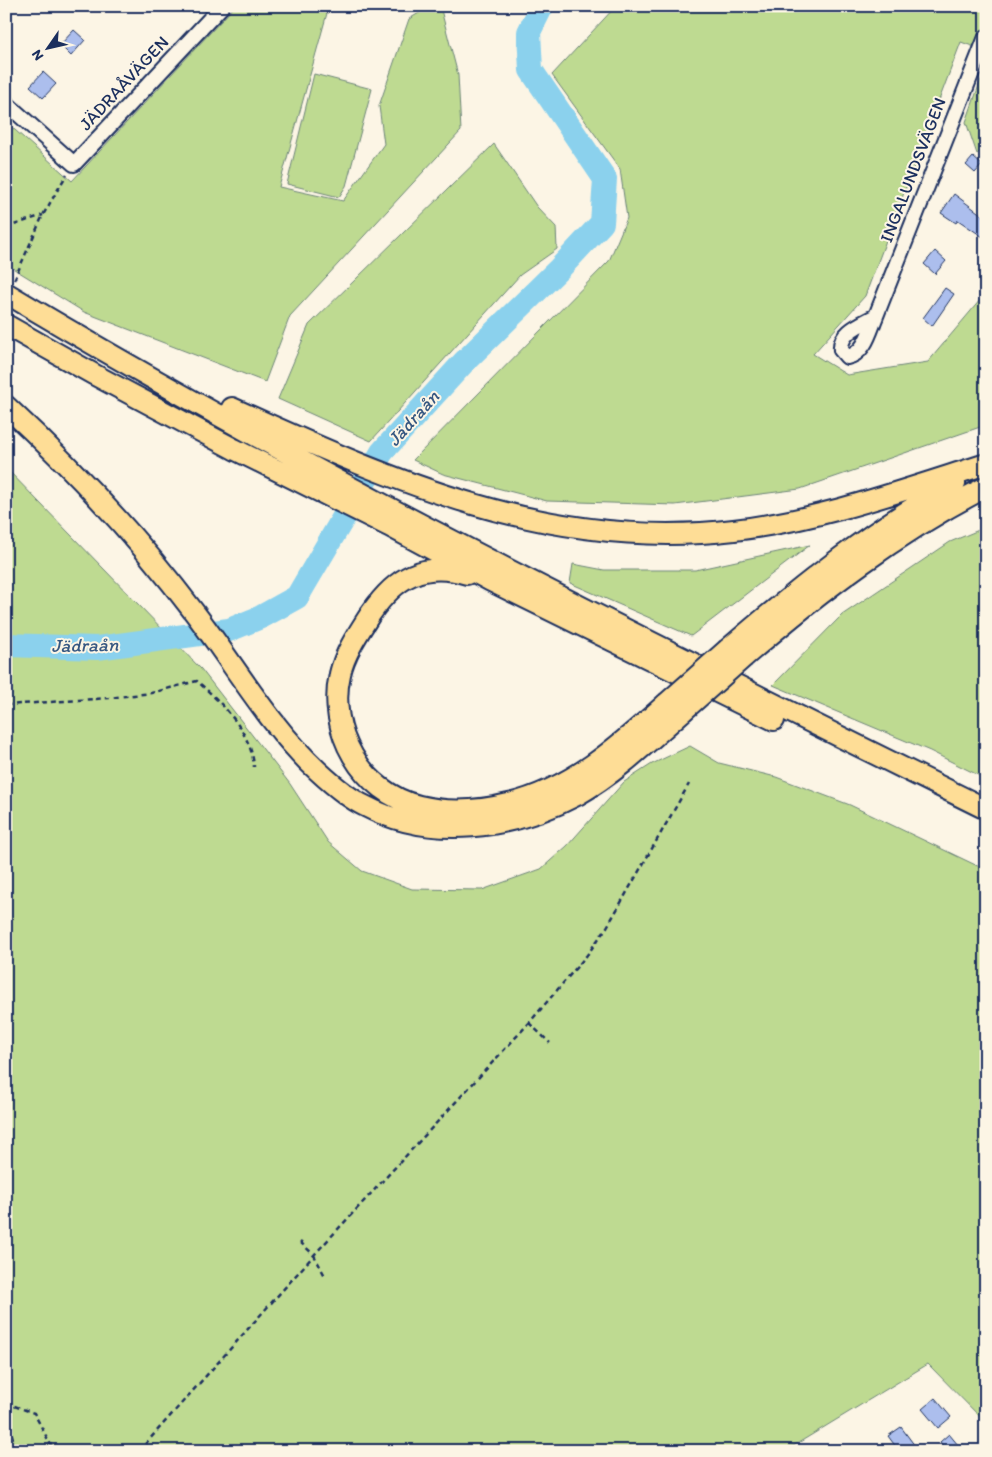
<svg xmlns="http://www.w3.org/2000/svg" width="992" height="1457" font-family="Itim,sans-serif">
  <rect width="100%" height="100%" fill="#fcf5e5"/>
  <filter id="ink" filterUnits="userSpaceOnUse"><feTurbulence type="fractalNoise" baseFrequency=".02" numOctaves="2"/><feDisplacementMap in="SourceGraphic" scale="10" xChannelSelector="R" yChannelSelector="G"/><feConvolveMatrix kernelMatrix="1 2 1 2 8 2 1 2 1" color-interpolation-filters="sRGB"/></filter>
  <g filter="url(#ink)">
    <path fill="#beda91" stroke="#6c8478" d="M235 6H329L279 187 343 201 384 144 379 106 409 19 431 6H440L458 75 461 131 290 316 265 382 84 312 6 264V122L72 181Z
      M616 6H986V51L961 42 865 296 813 354 847 375 928 362 986 293V425L800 489 675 505 547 501 443 474 413 460 609 261 627 218 620 169 552 75Z
      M984 71 986 147 977 154 966 122Z
      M314 74 372 89 346 186 339 197 287 184Z
      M494 144 537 207 556 227 557 249 520 275 371 441 278 399 309 325Z
      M6 468 201 669 290 784 328 842 362 871 412 889 482 890 541 869 567 846 624 782 652 764 690 746 719 763 776 777 850 805 986 870V1423L928 1364 785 1451H6Z
      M986 527V779L930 751 773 685 842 615 950 542Z
      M810 545 691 636 570 583 573 564 604 570H695Z"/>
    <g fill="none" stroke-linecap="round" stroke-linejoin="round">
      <path stroke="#8bd1ed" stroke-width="24" d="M6 645 97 648 229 630 261 617 297 597 382 452 464 362 560 268 602 223 605 179 531 70 529 32 542 6"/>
    </g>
    <path fill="#acbeed" stroke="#1b2f5e" d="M74 30 85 40 71 56 60 45Z
      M43 72 56 84 43 98 30 86Z
      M973 157 982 165 975 173 966 165Z
      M954 194 986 218V239L958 220 956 223 941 213Z
      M935 251 946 261 935 274 924 264Z
      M945 288 954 294 932 326 923 318Z
      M935 1398 951 1417 938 1428 922 1409Z
      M901 1427 915 1446 908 1451H899L888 1436Z
      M949 1434 963 1451H948L940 1442Z"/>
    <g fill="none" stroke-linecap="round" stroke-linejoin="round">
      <g stroke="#1b2f5e" stroke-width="18">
        <path id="minor" d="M6 103 74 164 222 6
          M876 316C862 324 839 332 841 350L847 357C865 354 870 330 876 316L986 37"/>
      </g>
      <g stroke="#1b2f5e" stroke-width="24">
        <path id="highway" d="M6 293C323 483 655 645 986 809
          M6 325 95 375 234 449 389 526 489 580 774 720
          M6 406C74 469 138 538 194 612 234 664 270 727 318 771 332 784 348 798 365 806 431 841 513 829 577 795 616 773 649 741 683 711
          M232 408C393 481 552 552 734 530 821 520 903 490 986 464
          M467 574C423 561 396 577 371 613 359 632 345 652 340 674 327 730 361 792 419 806 448 813 480 811 509 804 572 789 620 745 667 703
          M728 649C799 588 873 528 955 483
          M744 657C819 592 897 533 986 487"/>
      </g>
      <path stroke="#1b2f5e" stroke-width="2.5" stroke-dasharray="5 4" stroke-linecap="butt" d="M6 225 11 226 43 215
        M14 280 43 215 67 174
        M6 705 109 698 151 693 197 681C222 703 252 733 254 767
        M529 1023 550 1043
        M300 1242 314 1255 326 1278
        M6 1403 34 1413 54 1451
        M6 1417 17 1451
        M139 1451 314 1255 529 1023 587 955 607 927 689 784"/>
      <use href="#minor" stroke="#fcf5e5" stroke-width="14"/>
      <use href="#highway" stroke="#fedd96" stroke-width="20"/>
      <g stroke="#1b2f5e" stroke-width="24" stroke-linecap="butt">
        <path id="highway-bridge" d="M667 703 728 649
          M683 711 744 657"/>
      </g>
      <use href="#highway-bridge" stroke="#fedd96" stroke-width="20"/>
    </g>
  </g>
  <g text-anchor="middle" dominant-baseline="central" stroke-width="4" stroke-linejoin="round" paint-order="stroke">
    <g font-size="18" fill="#1b2f5e" stroke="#fcf5e5">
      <text transform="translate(124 83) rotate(-47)">JÄDRAÅVÄGEN</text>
      <text transform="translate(913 170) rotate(-69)">INGALUNDSVÄGEN</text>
    </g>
    <g font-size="19" font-style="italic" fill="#375882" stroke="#fcf5e5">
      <text transform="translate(413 418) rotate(-48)">Jädraån</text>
      <text transform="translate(85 645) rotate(-1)">Jädraån</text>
    </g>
  </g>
  <rect width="992" height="1457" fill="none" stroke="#fcf5e5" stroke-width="25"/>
  <rect x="12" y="12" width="967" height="1432" fill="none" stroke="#1b2f5e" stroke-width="2" filter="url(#ink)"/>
  <g transform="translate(48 48) rotate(236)" stroke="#fcf5e5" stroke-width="4" paint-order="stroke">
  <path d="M0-4L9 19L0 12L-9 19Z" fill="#1b2f5e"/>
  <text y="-8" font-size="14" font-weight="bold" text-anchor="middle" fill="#1b2f5e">N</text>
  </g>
</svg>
